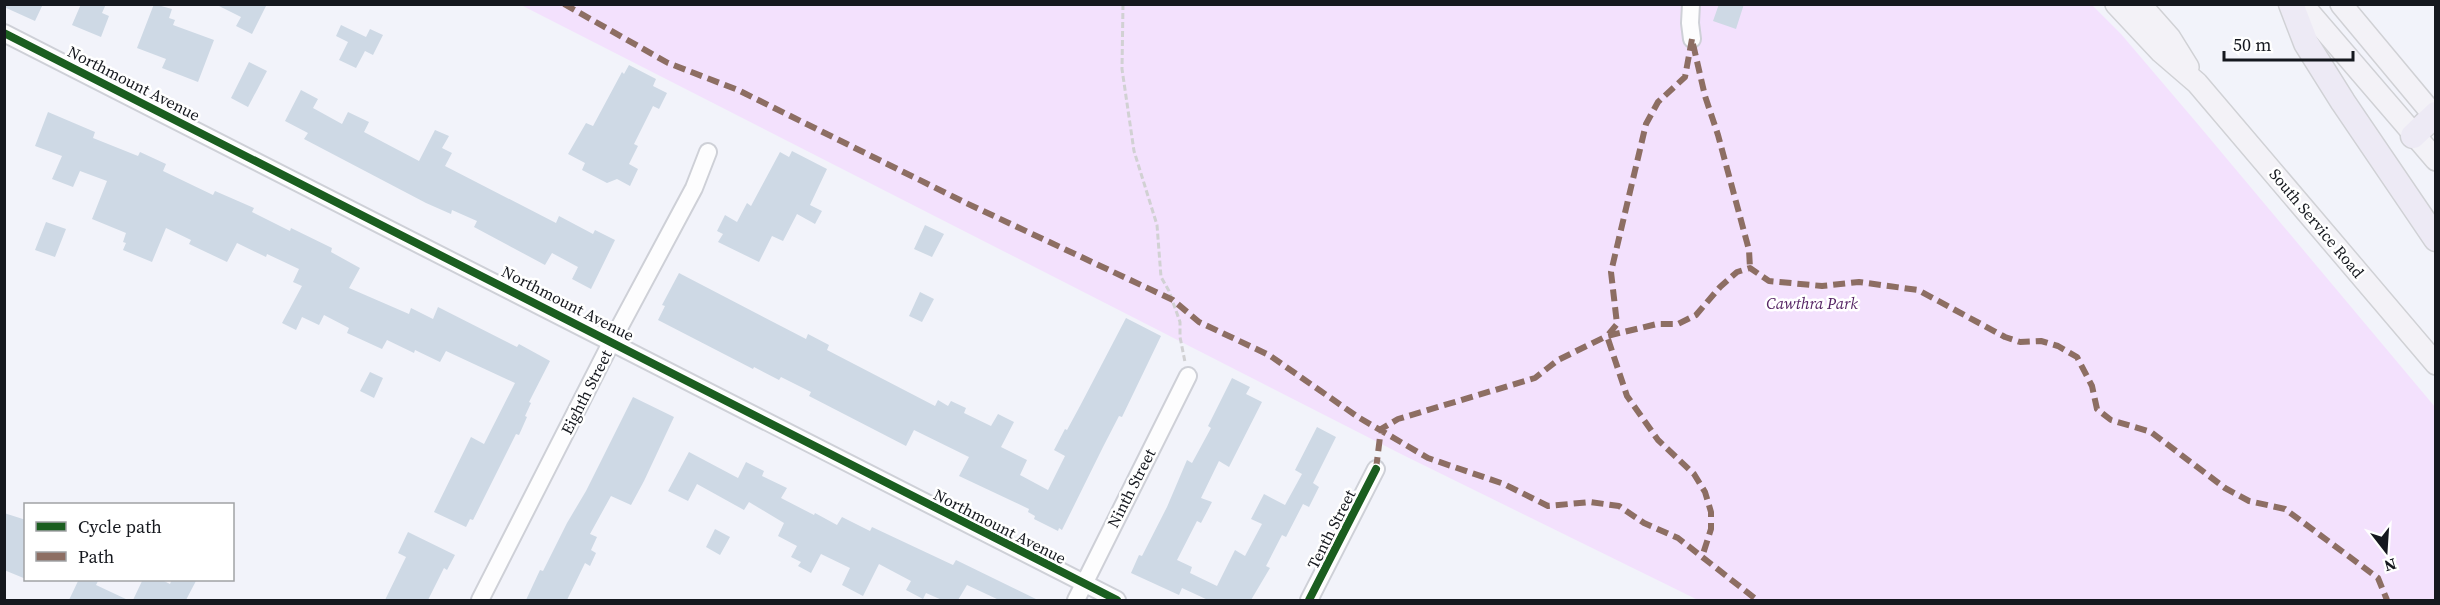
<svg xmlns="http://www.w3.org/2000/svg" width="2440" height="605" font-family="'Source Serif 4',serif">
  <rect width="100%" height="100%" fill="#f2f3fa"/>
  <path fill="#f3e1fd" d="M521 5H2092L2121 34 2196 122 2435 407V600H1698L1403 455Z"/>
  <path fill="#ced9e5" d="M4 4H43L35 21 4 7Z
    M81 4H106L102 13 109 16 101 37 72 25Z
    M154 4 172 9 169 18 175 20 173 25 214 40 198 82 162 68 166 59 137 48Z
    M215 4H267L252 34 236 26 241 17Z
    M1719 4H1744L1736 29 1713 21Z
    M341 25 366 37 370 29 383 35 373 55 365 51 356 68 339 60 348 42 336 36Z
    M249 62 267 71 248 107 231 98Z
    M629 65 656 79 653 86 667 93 659 109 653 106 634 144 638 146 629 164 638 169 630 186 617 179 607 183 582 170 585 163 568 154 586 123 593 126 622 72 624 74Z
    M301 90 318 99 313 108 342 124 348 112 369 122 364 132 419 161 435 130 449 136 442 148 452 153 445 166 556 223 559 216 593 234 595 230 615 240 591 289 572 279 578 267 552 253 545 265 474 227 477 221 452 210 451 214 426 203 304 139 308 133 285 121Z
    M48 112 95 132 93 138 138 156 140 152 166 164 163 171 213 195 215 191 238 201 254 208 252 212 290 231 291 228 332 248 331 252 360 268 349 288 409 314 411 308 433 319 438 307 517 347 519 344 550 361 529 402 531 403 525 416 527 417 519 435 516 434 473 520 470 519 466 527 434 512 471 437 484 444 515 383 446 351 440 362 415 350 414 353 387 340 382 349 347 333 349 328 324 315 319 325 302 317 296 330 282 323 302 286 293 282 299 269 267 254 266 257 237 243 227 262 189 244 191 240 166 228 152 262 123 250 126 243 123 242 126 233 92 219 107 181 80 171 73 187 52 179 62 156 35 146Z
    M792 151 827 169 810 205 822 211 815 224 797 214 783 241 772 236 759 262 718 242 723 234 717 231 725 215 737 222 747 203 751 206 780 152 789 157Z
    M46 222 66 229 55 257 35 250Z
    M925 225 944 234 932 257 914 249Z
    M679 273 806 339 808 334 829 345 827 350 935 406 938 400 948 406 951 401 966 408 964 413 991 426 998 414 1014 422 1001 447 1027 460 1020 475 1048 490 1065 456 1054 450 1065 429 1067 430 1080 406 1126 318 1161 336 1122 417 1119 416 1103 447 1062 530 1059 528 1058 531 1034 519 1035 516 1028 512 1029 509 959 476 969 457 914 430 906 446 809 396 811 392 781 377 779 380 754 367 753 369 658 320 665 306 662 305Z
    M920 292 934 299 922 322 909 316Z
    M370 372 383 378 374 398 360 391Z
    M1232 378 1250 387 1246 394 1262 402 1229 467 1219 461 1201 498 1212 502 1201 523 1197 521 1177 560 1192 567 1190 573 1217 586 1235 550 1245 556 1262 524 1251 519 1264 494 1285 505 1302 474 1295 470 1317 427 1336 437 1313 483 1319 487 1309 507 1303 504 1286 537 1282 535 1266 566 1270 568 1251 600H1208L1182 588 1179 595 1131 573 1139 555 1142 556 1167 507 1187 460 1192 463 1211 428 1208 426Z
    M633 397 674 417 644 481 631 505 611 496 590 534 597 537 591 550 596 553 590 566 585 563 567 600H526L540 570 543 571 567 523 586 491Z
    M689 452 738 478 746 462 764 471 762 476 787 488 781 498 814 515 815 513 837 525 842 517 870 531 872 527 953 565 956 560 1038 600H999L967 585 958 600H942L926 593 923 599 906 590 911 581 879 564 863 596 842 585 850 568 821 554 811 573 798 566 801 562 791 557 797 546 778 536 784 523 749 502 744 510 697 484 688 501 668 491Z
    M4 513 26 520V579L4 570Z
    M715 529 730 537 720 555 706 547Z
    M408 532 455 555 447 570 444 568 428 600H385L406 557 398 553Z
    M79 579H99L96 585 128 600H69Z
    M143 579H160L170 584 172 579H197L186 600H133Z"/>
  <g fill="none" stroke-linecap="round" stroke-linejoin="round">
    <g stroke="#ced0d7" stroke-width="20">
      <path id="minor" d="M1691 4 1690 23 1692 39
        M4 33 1117 600
        M480 600 612 341 694 188 708 152
        M1076 600 1188 376
        M1309 600 1376 469"/>
    </g>
    <g stroke="#d0d1d5" stroke-width="24">
      <path id="major" d="M2116 4 2161 52 2197 83 2436 364
        M2140 4 2170 38 2188 67
        M2302 4 2436 160
        M2341 4 2436 118"/>
    </g>
    <g stroke="#d0d1d5" stroke-width="27">
      <path id="highway" d="M2291 4 2306 43 2343 102 2436 239
        M2413 136 2436 114"/>
    </g>
    <path stroke="#d1d1d3" stroke-width="3" stroke-dasharray="6 3" stroke-linecap="butt" d="M1123 4 1122 69 1134 151 1157 225 1161 277 1169 291 1180 322V337L1185 362"/>
    <use href="#minor" stroke="#fdfdfe" stroke-width="16"/>
    <use href="#major" stroke="#f3f2f7" stroke-width="21"/>
    <use href="#highway" stroke="#edeaf5" stroke-width="24"/>
    <path stroke="#8d6e63" stroke-width="6" stroke-dasharray="12 6" stroke-linecap="butt" d="M564 4 668 63 738 90 964 202 1173 300 1199 322 1269 355 1358 417 1428 458 1504 484 1548 506 1590 502 1619 506 1644 523 1678 538 1757 600
      M1692 39 1685 77 1658 102 1646 124 1611 272 1617 324 1607 336 1627 396 1658 440 1694 474 1705 492 1711 512V529L1702 557
      M1693 44 1705 96 1718 135 1749 250 1750 268
      M1376 469 1381 429 1398 419 1535 378 1558 360 1607 336 1657 324H1678L1696 315 1720 287 1737 272 1750 268 1769 281 1822 286 1859 282 1918 290 2005 337 2020 342 2041 341 2058 346 2077 357 2092 386 2097 409 2111 420 2151 432 2225 488 2249 501 2285 509 2378 578 2387 600"/>
    <g stroke="#fff" stroke-width="11">
      <path id="cycleway" d="M4 33 1117 600
        M1309 600 1376 469"/>
    </g>
    <use href="#cycleway" stroke="#1b5e20" stroke-width="8"/>
  </g>
  <g text-anchor="middle" dominant-baseline="central" stroke-width="5" stroke-linejoin="round" paint-order="stroke">
    <g font-size="16" fill="#15181e" stroke="#fff">
      <text transform="translate(134 83) rotate(27)">Northmount Avenue</text>
      <text transform="translate(2317 223) rotate(50)">South Service Road</text>
      <text transform="translate(568 303) rotate(27)">Northmount Avenue</text>
      <text transform="translate(586 392) rotate(-63)">Eighth Street</text>
      <text transform="translate(1131 488) rotate(-63)">Ninth Street</text>
      <text transform="translate(1000 526) rotate(27)">Northmount Avenue</text>
      <text transform="translate(1331 529) rotate(-63)">Tenth Street</text>
    </g>
    <g font-size="16" font-style="italic" fill="#552464" stroke="#fff">
      <text x="1812" y="303">Cawthra Park</text>
    </g>
  </g>
  <rect width="2440" height="605" fill="none" stroke="#15181e" stroke-width="12"/>
  <rect x="24" y="503" width="210" height="78" fill="#ffffff" stroke="#a1a3a5" stroke-width="1.5"/>
  <rect x="36" y="522" width="30" height="9" fill="#1b5e20" stroke="#a1a3a5" stroke-width="1.5"/>
  <text x="78" y="533" font-size="18" fill="#15181e">Cycle path</text>
  <rect x="36" y="552" width="30" height="9" fill="#8d6e63" stroke="#a1a3a5" stroke-width="1.5"/>
  <text x="78" y="563" font-size="18" fill="#15181e">Path</text>
  <g transform="translate(2386 551) rotate(163)" stroke="#ffffff" stroke-width="4.5" paint-order="stroke">
  <path d="M0-4.5L10 22L0 15L-10 22Z" fill="#15181e"/>
  <text y="-9" font-size="16" font-weight="bold" text-anchor="middle" fill="#15181e">N</text>
  </g>
  <path d="M2224 51v9h129v-9" fill="none" stroke="#15181e" stroke-width="3"/>
  <text x="2233" y="51" font-size="18" fill="#15181e" stroke="#ffffff" stroke-width="4.5" paint-order="stroke">50 m</text>
</svg>
